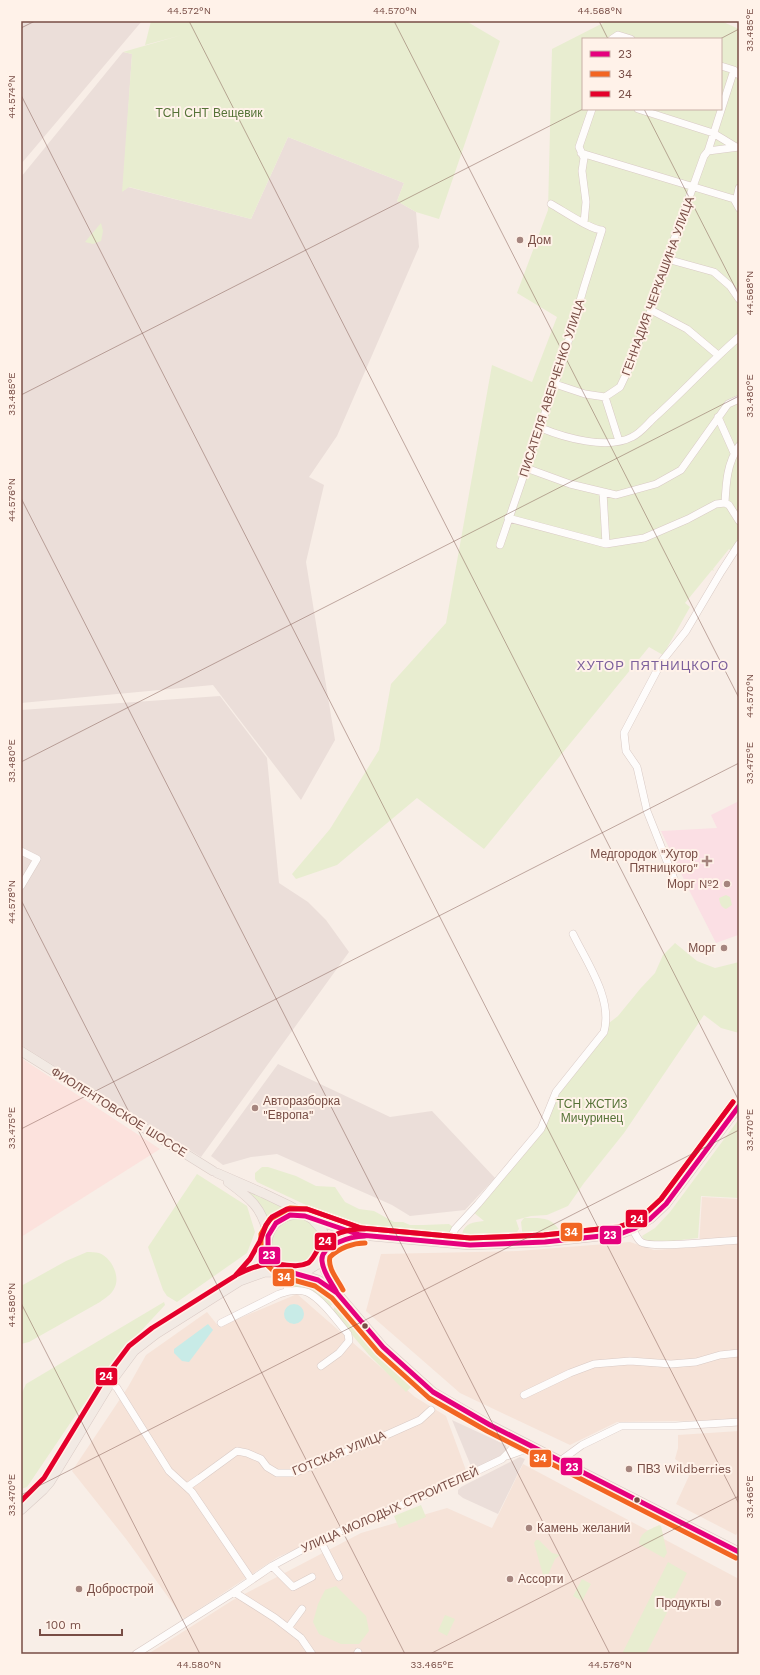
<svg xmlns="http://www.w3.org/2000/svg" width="760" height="1675" font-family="'Work Sans',sans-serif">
  <rect width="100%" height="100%" fill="#f8eee7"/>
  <path fill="#f6e3d8" d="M702 1197 739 1199V1420L617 1422 570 1445 460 1393 366 1311 381 1254 518 1251 630 1242 654 1250 699 1247Z
    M297 1294 415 1397 446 1416 467 1473 278 1557 184 1619 126 1539 72 1471 128 1387 146 1355 207 1312 219 1327Z
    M739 1431V1530L736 1535 676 1504 689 1476 685 1466 675 1459 678 1448V1435Z
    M523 1464 739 1579V1654H148L233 1600 361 1533 447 1508 492 1528Z"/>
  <path fill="#fce2dd" d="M21 1058 160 1149 21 1237Z"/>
  <path fill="#ebded9" d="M21 21H142L21 164Z
    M123 52 132 54 123 191 128 187 251 219 288 137 404 183 397 201 416 212 419 247 337 436 309 477 324 485 306 562 335 740 301 800 213 685 21 703V177Z
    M220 696 267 758 279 883 308 902 326 920 349 952 201 1157 21 1045V710Z
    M278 1064 390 1117 432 1111 495 1178 465 1210 410 1216 392 1205 277 1154 251 1157 223 1165 211 1156Z
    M452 1420 506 1445 507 1453 473 1471Z
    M520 1457 525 1459 498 1514 463 1498 458 1494V1490L461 1487Z"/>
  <path fill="#fbdfe4" d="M739 801V937L738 935 716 943 689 890 661 831 717 828 711 815Z"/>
  <path fill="#e8edd0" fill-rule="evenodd" d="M151 21H466L500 41 439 219 416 212 397 201 404 183 288 137 251 219 129 187 122 192 132 54 123 52 182 35 145 45Z
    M607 21H721L739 29V537L731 551 729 549 713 569 714 571 712 570 685 603 690 607 663 655 649 647 484 849 417 798 337 865 296 879 292 874 330 829 379 750 391 684 446 623 492 365 532 382 557 317 517 293 548 210 552 49ZM583 39H721V109H583Z
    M101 223 103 231 101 241 93 244 85 242Z
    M726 895 730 897 732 905 726 909C721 907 720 904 719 898Z
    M675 943 697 961 715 968 739 962V1033L721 1028 704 1015 624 1133 584 1183 568 1206 547 1215 531 1216 516 1220 519 1229 517 1232C500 1235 480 1247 463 1239L462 1234C465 1223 473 1222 484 1221L473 1212 543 1130 557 1093 609 1023 618 1016 640 989 655 973 663 955Z
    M739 1119V1198L701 1196 698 1238 656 1243 644 1240 642 1236 655 1228 670 1212Z
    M262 1167H268L296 1176 316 1186 335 1187 345 1202 359 1209 374 1211 394 1222H403L410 1225H423L449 1224 453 1227C451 1233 449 1236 442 1238L379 1233 357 1229 257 1182 255 1179V1173Z
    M197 1174 247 1206 255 1232 247 1253 177 1302 167 1296 163 1290 148 1247Z
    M236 1184 290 1209 278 1215 268 1224Z
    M524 1218C540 1218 551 1216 560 1231L559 1237 523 1239 521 1222Z
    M272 1242a24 24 0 1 1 48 0a24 24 0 1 1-48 0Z
    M87 1252C91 1252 95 1252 99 1253 112 1258 121 1277 114 1289 111 1295 105 1298 100 1302L29 1342 21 1344V1286L66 1261Z
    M296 1279 315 1284 335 1301 328 1309 292 1287 291 1283Z
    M164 1302 165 1305 128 1345 73 1419 27 1487 21 1489V1395L26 1384Z
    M335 1307C344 1317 353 1326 362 1336 379 1353 394 1371 411 1387L406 1392 369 1355 332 1311Z
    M421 1505 426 1517 399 1528 394 1516Z
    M659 1525 661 1526 667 1553 664 1558 639 1544C640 1532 649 1530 659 1525Z
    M536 1540H539L552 1553 560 1555 555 1559 545 1582 534 1543Z
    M668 1562 687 1573 646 1654H622Z
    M582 1579 591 1584 582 1601 573 1596Z
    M336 1586 366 1616 369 1631 359 1644H341L319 1634 313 1622 318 1604 325 1590Z
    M445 1615 455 1619 447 1636 438 1631Z"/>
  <path fill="#c8ebe7" d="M284 1314a10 10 0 1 1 20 0a10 10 0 1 1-20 0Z
    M208 1324 213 1330 189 1362 182 1361 174 1353V1349Z"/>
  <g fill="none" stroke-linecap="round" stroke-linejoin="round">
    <g stroke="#d9cac5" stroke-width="8">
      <path id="minor" d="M612 39 618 35 631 39
        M721 66 734 70 739 75
        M638 109 713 133 736 147
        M708 151 734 70
        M581 153 734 199 739 208
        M736 202 739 188
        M584 223 586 202 582 171 584 158 579 147 592 109
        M667 259 714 272 730 286 739 299
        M651 310 687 329 718 355
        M555 384 585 394 605 397 620 387 630 366 639 341 651 310 667 259 704 156 708 151 739 147
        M605 397 619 441
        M718 417 734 453
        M541 428C565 438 608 450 632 437 641 433 648 423 655 417 684 391 710 362 739 337
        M526 468 570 484 616 495 656 484 681 470 728 404 739 399
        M603 492 606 544
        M725 503C726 483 727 463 739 446
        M508 518 606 544 644 538 688 519 716 504 725 503 729 505 739 521
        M500 545 562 363 584 287 602 230C591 230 562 210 551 204
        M21 851 37 859 21 886
        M676 884 647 811 637 767 626 751 624 733 662 661 686 631 721 572 739 544
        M633 1229C635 1234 637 1239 641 1242 651 1249 723 1241 739 1240
        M441 1243 451 1237 455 1229 478 1204 541 1129 556 1092 604 1032C613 999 587 963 573 934
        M287 1291 290 1272
        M221 1323 279 1294C287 1291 298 1289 307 1292 321 1298 338 1322 348 1334L349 1341 339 1353 321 1366
        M111 1382 117 1388 169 1471 192 1492 251 1579
        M524 1395 570 1373 594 1364 630 1361 671 1364 696 1362 720 1355 739 1353
        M507 1456 521 1451H540
        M560 1461 582 1445 621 1426H676L739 1422
        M187 1487 200 1478 237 1451 247 1453 261 1459 267 1467 277 1473H294L373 1441 420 1420 431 1410
        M320 1540 339 1577
        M272 1566 293 1587 312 1577
        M234 1592 275 1618 301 1638 312 1654
        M288 1628 302 1609
        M136 1654 234 1592 272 1566 322 1539 439 1489 502 1459 511 1450 517 1439
        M357 1654 358 1652"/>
    </g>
    <g stroke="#dacbc6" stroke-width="10">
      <path id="major" d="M21 1051 213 1171
        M217 1173 263 1193 290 1206 312 1219 360 1235 470 1245 545 1242 620 1234 633 1229 650 1219 666 1204 739 1106
        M228 1182C250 1198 263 1208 268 1236
        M325 1252 338 1242 360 1235
        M322 1258 325 1270 334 1288
        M287 1271C252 1258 267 1209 304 1215
        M297 1273 318 1280 337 1293 383 1347 433 1392 490 1425 739 1552
        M242 1278 256 1263 267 1244
        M21 1510 43 1490 50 1482 111 1382 134 1351 156 1334 240 1281 265 1272 297 1273 305 1272 318 1264 325 1252V1237L322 1230 313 1220"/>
    </g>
    <use href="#minor" stroke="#fefcfb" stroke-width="7"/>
    <use href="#major" stroke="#f2eae4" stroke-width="9"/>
    <g stroke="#fff2e9" stroke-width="8">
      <path id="bus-1" d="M739 1106 666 1204 650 1219 633 1229 620 1234 545 1242 470 1245 360 1235 305 1216 290 1215 276 1223 268 1236V1252L271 1259 283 1270 318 1280 337 1293 383 1347 433 1392 490 1425 739 1552
        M337 1293C332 1283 323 1273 322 1261 320 1245 352 1236 365 1236"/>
    </g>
    <g stroke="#fff2e9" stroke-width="8">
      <path id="bus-2" d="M733 1102 661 1199 646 1213 630 1223 618 1227 544 1235 470 1238 361 1228 307 1209 290 1208 270 1219 261 1234V1252L265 1263 279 1276 315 1286 332 1298 378 1352 429 1398 487 1431 736 1558
        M343 1290C338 1280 327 1268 330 1257 339 1248 353 1243 365 1243"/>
    </g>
    <g stroke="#fff2e9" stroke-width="8">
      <path id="bus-3" d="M236 1275C246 1270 257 1265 268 1264 281 1263 296 1269 308 1263 313 1260 315 1253 319 1248 329 1234 349 1228 365 1229
        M21 1501 44 1478 105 1378 129 1346 152 1328 235 1276 250 1259 260 1241 266 1225 272 1217 287 1209H307L361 1228 470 1238 544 1235 618 1227 630 1223 646 1213 661 1199 733 1102"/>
    </g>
    <use href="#bus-1" stroke="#e5007d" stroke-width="5"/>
    <use href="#bus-2" stroke="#f26522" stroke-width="5"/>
    <use href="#bus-3" stroke="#e4002b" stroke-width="5"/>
  </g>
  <path fill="none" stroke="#784d45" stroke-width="1" stroke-opacity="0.45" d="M189 21 739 1101M394 21 739 698M599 21 608 39M21 28 35 21M720 39 739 29M21 95 739 1504M644 109 739 295M21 395 583 109M21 498 610 1654M21 762 739 396M21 900 405 1654M21 1129 739 763M21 1303 200 1654M21 1495 739 1130M430 1654 739 1496"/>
  <g fill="#a5857e" stroke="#fff2e9" stroke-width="1.5">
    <circle cx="520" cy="240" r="4"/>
    <path d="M705 855h4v4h4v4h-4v4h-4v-4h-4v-4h4z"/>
    <circle cx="727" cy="884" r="4"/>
    <circle cx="724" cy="948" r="4"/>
    <circle cx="255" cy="1108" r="4"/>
    <circle cx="629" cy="1469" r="4"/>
    <circle cx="529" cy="1528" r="4"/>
    <circle cx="510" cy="1579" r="4"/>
    <circle cx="79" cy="1589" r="4"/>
    <circle cx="718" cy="1603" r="4"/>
  </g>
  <g fill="#784d45" stroke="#fff2e9" stroke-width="1.5">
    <circle cx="365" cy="1326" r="3.5"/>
    <circle cx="637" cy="1500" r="3.5"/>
  </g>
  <g text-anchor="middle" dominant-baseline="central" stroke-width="4" stroke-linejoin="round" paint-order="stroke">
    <g font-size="12" fill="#557337" stroke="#fff2e9">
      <text x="209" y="113">ТСН СНТ Вещевик</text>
      <text x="592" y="1104">ТСН ЖСТИЗ<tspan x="592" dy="14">Мичуринец</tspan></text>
    </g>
    <g font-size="12" fill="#784d45" stroke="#fff2e9" text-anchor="start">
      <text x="528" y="240">Дом</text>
      <text x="698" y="854" text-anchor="end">Медгородок "Хутор<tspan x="698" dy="14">Пятницкого"</tspan></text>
      <text x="719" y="884" text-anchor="end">Морг №2</text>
      <text x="716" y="948" text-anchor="end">Морг</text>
      <text x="263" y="1101">Авторазборка<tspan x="263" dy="14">"Европа"</tspan></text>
      <text x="637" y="1469">ПВЗ Wildberries</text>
      <text x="537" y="1528">Камень желаний</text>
      <text x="518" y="1579">Ассорти</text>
      <text x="87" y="1589">Добрострой</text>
      <text x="710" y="1603" text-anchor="end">Продукты</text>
    </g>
    <g font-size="12" fill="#784d45" stroke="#fff2e9">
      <text transform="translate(658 286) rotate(-70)">ГЕННАДИЯ ЧЕРКАШИНА УЛИЦА</text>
      <text transform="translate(552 388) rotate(-72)">ПИСАТЕЛЯ АВЕРЧЕНКО УЛИЦА</text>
      <text transform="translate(119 1112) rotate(32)">ФИОЛЕНТОВСКОЕ ШОССЕ</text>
      <text transform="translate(339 1453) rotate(-22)">ГОТСКАЯ УЛИЦА</text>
      <text transform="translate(390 1510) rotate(-24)">УЛИЦА МОЛОДЫХ СТРОИТЕЛЕЙ</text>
    </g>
    <g font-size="13" letter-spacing="1" fill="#7c609c" stroke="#fff2e9">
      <text x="653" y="665">ХУТОР ПЯТНИЦКОГО</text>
    </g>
  </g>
  <g stroke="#fff2e9" stroke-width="1.5">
    <rect x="625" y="1209" width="23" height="19" rx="4" fill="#e4002b"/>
    <rect x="560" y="1222" width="23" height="20" rx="4" fill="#f26522"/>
    <rect x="599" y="1225" width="23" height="20" rx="4" fill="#e5007d"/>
    <rect x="314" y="1232" width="23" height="19" rx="4" fill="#e4002b"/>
    <rect x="258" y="1246" width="23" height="19" rx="4" fill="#e5007d"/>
    <rect x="272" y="1268" width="23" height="19" rx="4" fill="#f26522"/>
    <rect x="95" y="1367" width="23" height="19" rx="4" fill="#e4002b"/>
    <rect x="529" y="1449" width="23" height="19" rx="4" fill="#f26522"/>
    <rect x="560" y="1457" width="23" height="19" rx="4" fill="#e5007d"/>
  </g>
  <g font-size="11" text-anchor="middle" font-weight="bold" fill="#fff">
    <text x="637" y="1223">24</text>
    <text x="571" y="1236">34</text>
    <text x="610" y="1239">23</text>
    <text x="325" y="1245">24</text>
    <text x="269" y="1259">23</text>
    <text x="284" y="1281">34</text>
    <text x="106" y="1380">24</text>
    <text x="540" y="1462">34</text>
    <text x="572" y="1471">23</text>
  </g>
  <rect width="760" height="1675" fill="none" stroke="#fff2e9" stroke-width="44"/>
  <rect x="582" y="38" width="140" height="72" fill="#fff2e9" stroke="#c9b0a7"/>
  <rect x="590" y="51" width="20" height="6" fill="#e5007d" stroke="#c9b0a7"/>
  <text x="618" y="58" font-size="12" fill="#784d45">23</text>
  <rect x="590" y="71" width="20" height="6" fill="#f26522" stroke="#c9b0a7"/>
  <text x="618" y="78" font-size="12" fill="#784d45">34</text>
  <rect x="590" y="91" width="20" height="6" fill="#e4002b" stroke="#c9b0a7"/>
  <text x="618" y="98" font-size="12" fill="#784d45">24</text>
  <path d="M40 1629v6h82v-6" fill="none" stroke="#784d45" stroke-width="2"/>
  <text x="46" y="1629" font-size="12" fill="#784d45" stroke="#fff2e9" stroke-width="3" paint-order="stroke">100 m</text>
  <rect x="22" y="22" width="716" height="1631" fill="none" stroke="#784d45" stroke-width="1.5"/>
  <g font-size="10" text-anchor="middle" fill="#784d45">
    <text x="189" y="14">44.572°N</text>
    <text x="395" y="14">44.570°N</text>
    <text x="600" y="14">44.568°N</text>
    <text transform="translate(749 30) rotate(-90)" y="4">33.485°E</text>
    <text transform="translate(11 97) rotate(-90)" y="4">44.574°N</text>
    <text transform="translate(749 293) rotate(-90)" y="4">44.568°N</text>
    <text transform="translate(11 394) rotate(-90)" y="4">33.485°E</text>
    <text transform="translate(749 396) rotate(-90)" y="4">33.480°E</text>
    <text transform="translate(11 500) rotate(-90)" y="4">44.576°N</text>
    <text transform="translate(749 696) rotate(-90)" y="4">44.570°N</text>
    <text transform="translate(11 761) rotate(-90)" y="4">33.480°E</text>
    <text transform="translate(749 763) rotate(-90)" y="4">33.475°E</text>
    <text transform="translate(11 902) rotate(-90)" y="4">44.578°N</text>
    <text transform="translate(11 1128) rotate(-90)" y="4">33.475°E</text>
    <text transform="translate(749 1130) rotate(-90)" y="4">33.470°E</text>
    <text transform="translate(11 1305) rotate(-90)" y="4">44.580°N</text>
    <text transform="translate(11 1495) rotate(-90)" y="4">33.470°E</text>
    <text transform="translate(749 1497) rotate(-90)" y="4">33.465°E</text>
    <text x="199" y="1668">44.580°N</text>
    <text x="432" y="1668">33.465°E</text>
    <text x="610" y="1668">44.576°N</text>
  </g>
</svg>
